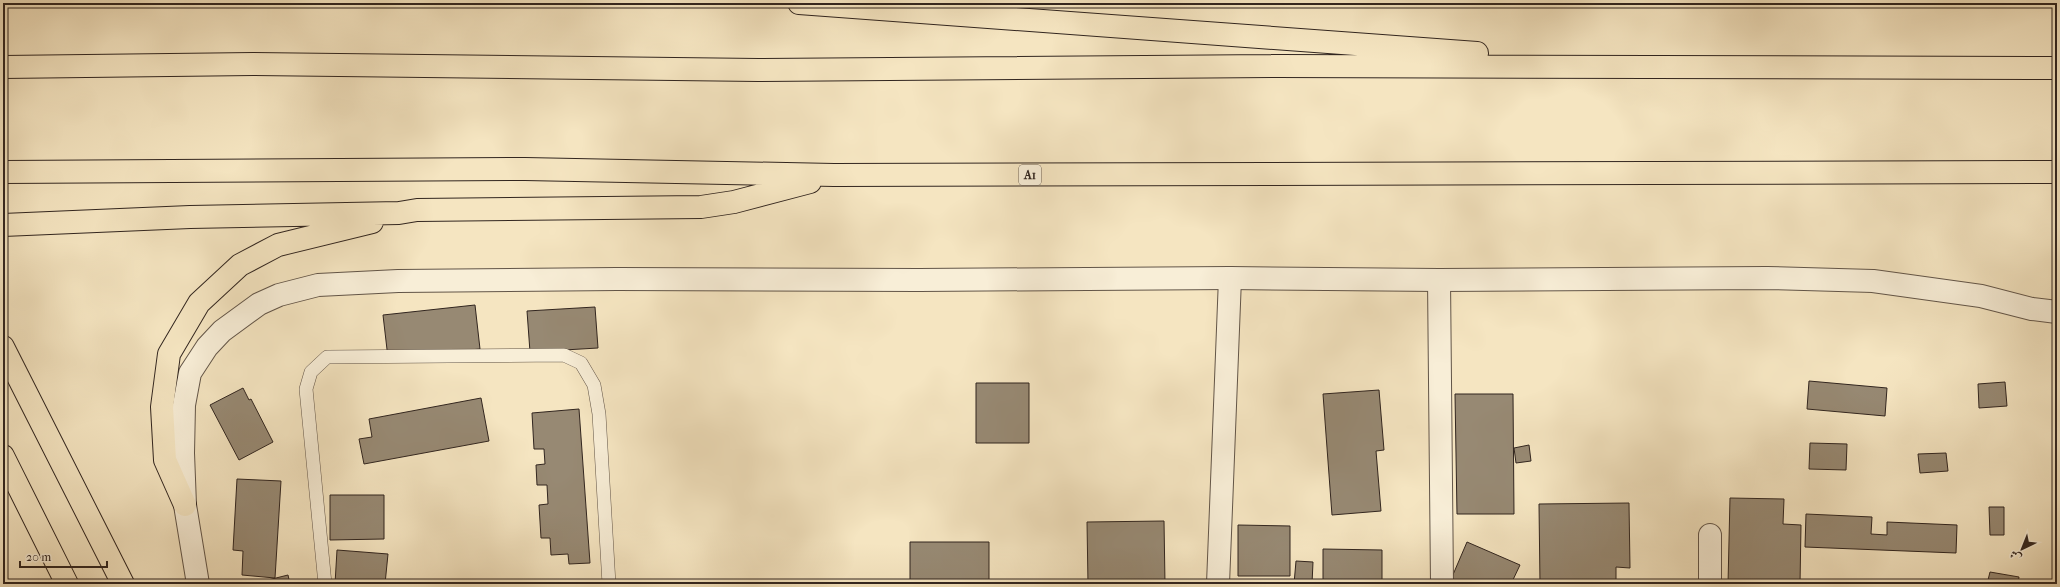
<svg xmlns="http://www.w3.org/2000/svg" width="2060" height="587" font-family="'IM FELL French Canon',Amiri,serif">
  <rect width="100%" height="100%" fill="#f5e5c1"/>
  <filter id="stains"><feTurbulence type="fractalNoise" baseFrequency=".005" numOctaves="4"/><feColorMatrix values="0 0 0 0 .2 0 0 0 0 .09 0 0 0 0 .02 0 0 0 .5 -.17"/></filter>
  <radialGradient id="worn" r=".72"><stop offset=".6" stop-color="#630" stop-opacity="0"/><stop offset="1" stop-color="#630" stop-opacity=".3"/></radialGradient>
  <path fill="#978973" stroke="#31251f" d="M475 305 480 349 388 358 383 315Z
    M595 307 598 348 530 352 527 311Z
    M1809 381 1887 388 1885 416 1807 409Z
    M2005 382 2007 406 1979 408 1978 384Z
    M976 383H1029V443H976Z
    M243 388 249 400 251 399 273 442 239 460 210 405Z
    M1379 390 1384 450 1376 451 1381 511 1332 515 1323 394Z
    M1455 394H1513L1514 514H1457Z
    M481 398 489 441 364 464 359 439 372 437 369 419Z
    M579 409 590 563 569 564 568 554 551 555 550 538H541L539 505 548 504 547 485H537L536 465 545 464 544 449H534L532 413Z
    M1810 443 1847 444 1846 470 1809 469Z
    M1529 445 1531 461 1516 463 1514 448Z
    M1946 453 1948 471 1920 473 1918 454Z
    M237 479 281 481 275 578 242 575 243 551 233 550Z
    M330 495H384V539L330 540Z
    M1730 498 1784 499 1783 524 1801 525 1800 584H1728Z
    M1629 503 1630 568 1616 567V584H1540L1539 504Z
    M1989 507H2004V535H1990Z
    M1806 514 1872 517 1871 534 1887 535V522L1957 525 1956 553 1805 547Z
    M1164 521 1165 584H1088L1087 522Z
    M1238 525 1290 526V576H1238Z
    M910 542H989V584H910Z
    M1467 542 1520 565 1511 584H1449Z
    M1323 549 1382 550V584H1323Z
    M337 550 388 554 385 584H335Z
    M1296 561 1313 562 1312 584H1294Z
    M1990 572 2019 577 2018 584H1987Z
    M288 575 290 584H252Z
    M1923 582V584L1896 583Z"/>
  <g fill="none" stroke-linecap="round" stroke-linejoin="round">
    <g stroke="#625548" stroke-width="14">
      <path id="service" d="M325 584 306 389 311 372 327 357 564 355 581 363 594 385 599 414 609 584"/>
    </g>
    <g stroke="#625548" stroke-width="24">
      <path id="minor" d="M1439 280 1442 584
        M1710 535V584
        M1218 584 1230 278"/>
    </g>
    <g stroke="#625548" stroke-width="24">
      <path id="tertiary" d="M198 584 185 505 183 453 184 405 190 373 207 347 222 331 259 304 279 295 318 285 398 281 617 279 919 280 1230 278 1439 280 1767 278 1873 281 1981 296 2032 309 2057 312"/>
    </g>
    <g stroke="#31251f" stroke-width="24">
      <path id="primary" d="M3 347 123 584
        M3 456 67 584"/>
    </g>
    <g stroke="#31251f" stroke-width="24">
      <path id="motorway" d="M799 3 1477 53
        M3 67 253 64 758 70 1277 66 2057 68
        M3 172 525 169 834 175 2057 172
        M3 225 190 217 399 213 417 210 701 207 734 202 810 182
        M185 505 165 460 162 407 169 354 199 303 240 265 278 245 372 222"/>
    </g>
    <use href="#service" stroke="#f8eed7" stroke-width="13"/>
    <use href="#minor" stroke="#f8eed7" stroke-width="22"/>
    <use href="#tertiary" stroke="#f8eed7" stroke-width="22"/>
    <use href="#primary" stroke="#f5e5c1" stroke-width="22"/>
    <use href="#motorway" stroke="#f5e5c1" stroke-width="22"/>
  </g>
  <g text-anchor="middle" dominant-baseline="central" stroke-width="3" stroke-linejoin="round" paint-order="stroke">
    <rect fill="#f8eed7" stroke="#6d6156" stroke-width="1" x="1019" y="165" width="22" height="20" rx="3"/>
    <g font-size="12" font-weight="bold" fill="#31251f">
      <text x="1030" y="175">A1</text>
    </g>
  </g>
  <rect width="2060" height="587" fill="none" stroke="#f5e5c1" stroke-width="16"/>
  <rect x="4" y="4" width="2052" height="579" fill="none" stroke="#31251f" stroke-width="2"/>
  <rect x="8" y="8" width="2044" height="571" fill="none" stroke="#31251f"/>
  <g transform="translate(2022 549) rotate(223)" stroke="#f8eed7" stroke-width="3" paint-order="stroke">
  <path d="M0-3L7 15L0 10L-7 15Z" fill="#31251f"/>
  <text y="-6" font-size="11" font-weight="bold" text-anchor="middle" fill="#31251f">ش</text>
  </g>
  <path d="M20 561v6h87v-6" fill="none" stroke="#31251f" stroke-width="2"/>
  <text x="26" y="561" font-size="12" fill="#31251f" stroke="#f8eed7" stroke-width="3" paint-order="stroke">20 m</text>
  <rect width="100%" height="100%" filter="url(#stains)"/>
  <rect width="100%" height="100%" fill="url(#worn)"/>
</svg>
